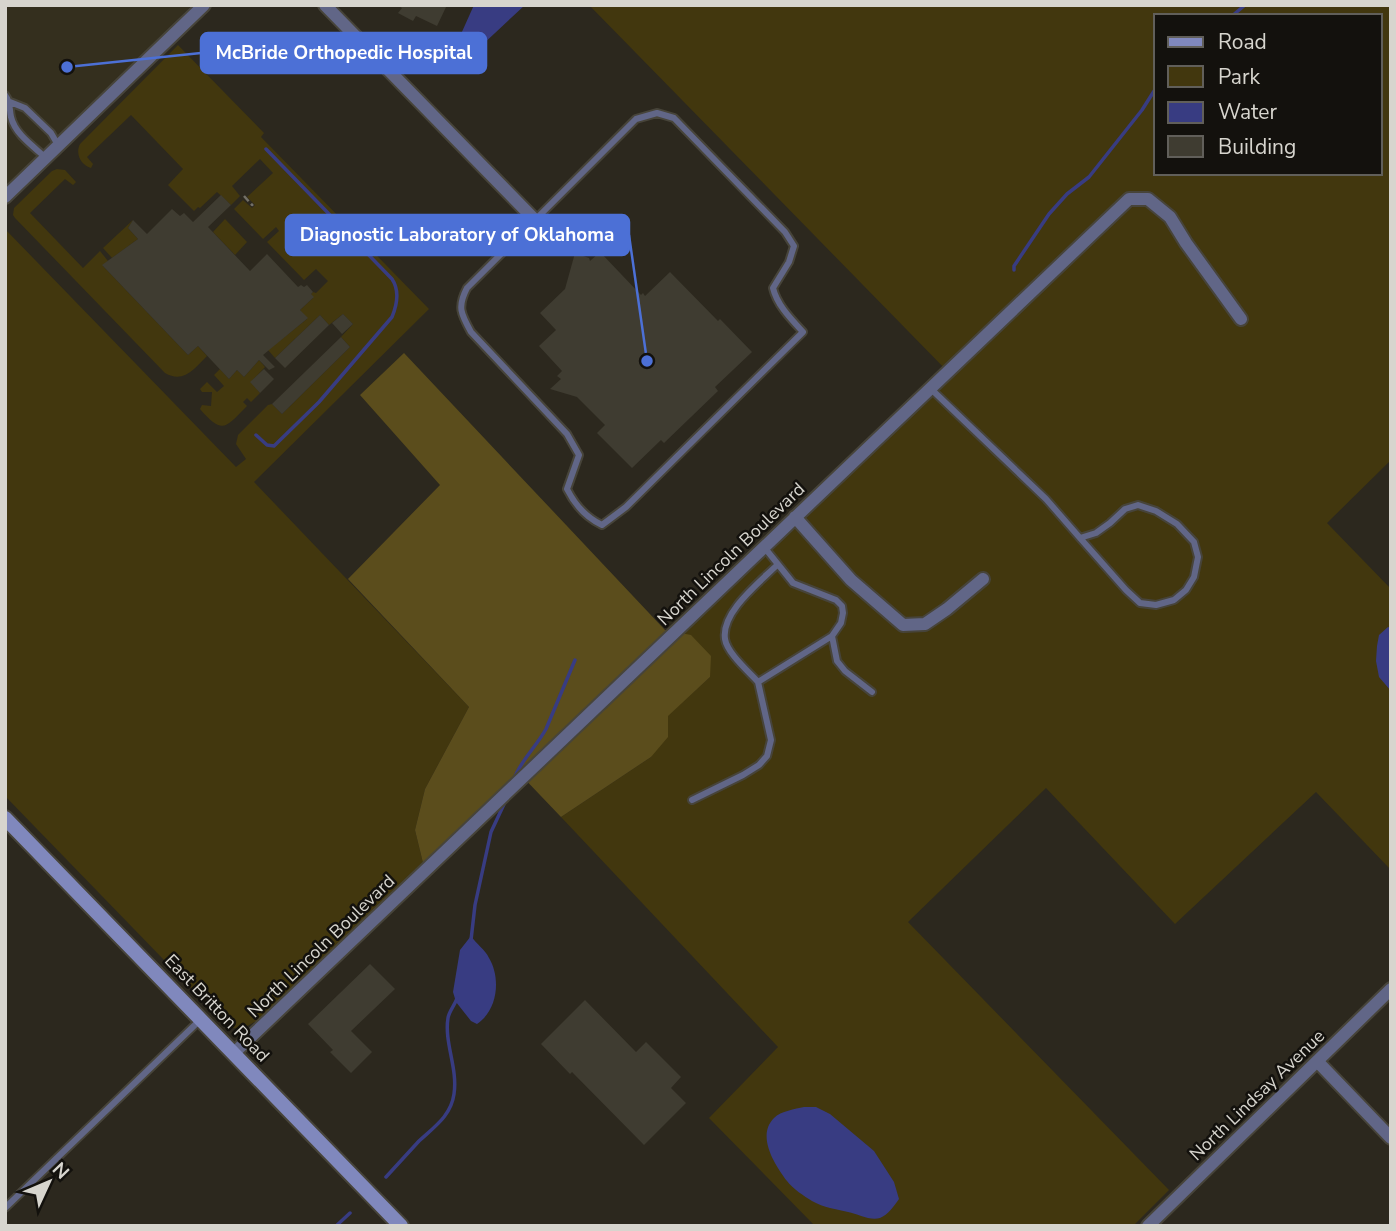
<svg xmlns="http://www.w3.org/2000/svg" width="1396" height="1231" font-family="'Nunito Sans',sans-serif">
  <rect width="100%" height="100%" fill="#2c281e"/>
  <path fill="#342f1e" d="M5 5H192L5 189Z"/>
  <path fill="#42370e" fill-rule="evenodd" d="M589 5H1391V460L1327 523 1391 589V870L1316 792 1175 924 1046 788 908 922 1169 1190 1133 1226H815L709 1118 778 1047 561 817 651 757 667 716 710 677 681 633 952 376ZM1156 16H1380V173H1156Z
    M178 45 264 133 261 137 429 309 254 482 469 707 425 789 415 830 424 867 262 1018 240 1030 228 1026 5 796V229L236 467 246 459 236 444 238 435 268 405 272 404 282 414 350 347 341 337 353 324 343 314 329 325 320 315 275 358 268 350 307 319 300 310 313 298 311 294 313 292 316 293 328 281 316 269 304 280 267 242 279 231 276 227 263 239 234 209 243 200 252 208 255 205 247 197 273 173 260 159 232 186 240 196 231 205 217 192 200 208 198 207 194 211 168 185 183 169 131 115 87 157 93 164 91 168C81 165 75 154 80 144Z
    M57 169 65 170 76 182 73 185 65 179 30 213 83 268 100 251 108 261 103 266 188 355 198 346 207 356C195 368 184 384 165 373L15 218 13 215 14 208 52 171Z
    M225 219 247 242 235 255 213 232Z
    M133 220 128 228 138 239 112 258 103 248Z
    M259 360 265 367 251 382 260 393 251 402 247 398 243 402 247 406C226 427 223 436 200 409L202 405 211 406 212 392H202L200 389 207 382 217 392 224 386 214 375 220 369 229 379 237 370 244 377Z"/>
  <path fill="#5b4d1c" d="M404 353 665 630 691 635 711 656 710 677 668 716V737L651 757 561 817 519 773 424 867 415 830 425 789 469 707 348 579 440 485 360 395Z"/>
  <path fill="#383c82" d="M474 5H525L480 47 471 48 463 45 461 34Z
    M1388 627 1391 628V691L1379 677 1376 661 1377 646 1379 635Z
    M471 936C476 944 485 949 489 958 501 978 498 1010 477 1024L471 1021 456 1002 453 992 460 950Z
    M804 1107H816L830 1114 874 1151 894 1182 899 1199C894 1206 888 1215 880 1218 870 1221 858 1214 848 1212 836 1209 824 1208 812 1201 804 1196 793 1189 787 1181 775 1165 756 1136 774 1118 781 1111 795 1109 804 1107Z"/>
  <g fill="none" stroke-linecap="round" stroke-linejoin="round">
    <path stroke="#383c82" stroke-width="3.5" d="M1232 16 1245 5
      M1014 270V266L1049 214 1067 194 1089 177 1142 110 1156 88
      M256 435 267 445 274 446 319 402 392 317C397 305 400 291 392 279L266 149
      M514 779C521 760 536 747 546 729L575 660
      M471 940 475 905 491 832 505 802
      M386 1177C397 1165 408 1153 419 1141 434 1127 451 1116 454 1094 458 1068 444 1043 448 1018 449 1011 455 1005 457 998
      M336 1226 350 1213"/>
  </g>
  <path fill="#3f3c31" d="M397 5H447L437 26 416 16 413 21 398 13 402 8Z
    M221 195 231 205 208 227 250 271 267 254 298 287 301 285 304 287 307 285 313 292 311 294 314 297 300 310 308 318 263 355 275 367 269 370 259 360 244 377 237 370 229 379 198 346 188 355 102 265 138 239 128 228 133 220 147 234 172 209 180 216 184 213 193 222Z
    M600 252 641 295 643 293 645 296 670 272 718 321 720 319 752 352 715 387 718 391 664 443 661 440 632 468 597 433 605 425 577 397 550 389 561 379 557 376 562 371 539 346 556 330 540 313 565 289 575 253 589 258 590 261Z
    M343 314 353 324 342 334 332 323Z
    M320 315 329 325 285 368 275 358Z
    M341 337 350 347 282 414 272 404Z
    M264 369 274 379 260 393 250 382Z
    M370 964 395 989 351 1031 372 1052 351 1073 330 1052 333 1050 308 1024Z
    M585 1000 636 1052 646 1042 681 1077 671 1088 686 1103 644 1145 572 1072 570 1074 541 1044Z"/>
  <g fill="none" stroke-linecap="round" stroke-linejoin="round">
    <g stroke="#47443a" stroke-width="10">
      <path id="service" d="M5 95C11 103 9 108 11 117 15 134 33 146 45 157
        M10 102 25 108 51 133 58 145
        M657 113 674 118 785 232 794 246 789 262 773 288C777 305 791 319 803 332L626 507 602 525C585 517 575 505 567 489L579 455 567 434 471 332C461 314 457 307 467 288L636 119Z
        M930 388 1046 499 1080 538 1126 590 1140 603 1156 605 1174 600 1186 590 1194 577 1198 557 1194 542 1177 524 1156 511 1138 505 1125 509 1110 523 1096 533 1080 538
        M832 636 837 661 845 671 872 692
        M758 682C749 672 727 653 725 639 721 612 760 582 777 565
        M692 800 743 775 759 765 767 756 771 740 758 682 832 636 841 623 843 613 842 606 836 600 793 583 764 547
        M5 1208 199 1021"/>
    </g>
    <g stroke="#47443a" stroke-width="16">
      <path id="minor" d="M325 5 535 220
        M5 197 204 5
        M795 517 851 580 903 625 925 624 947 609 983 579
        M234 1053 1129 199H1148L1170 217 1186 243 1241 319
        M1317 1061 1391 1138
        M1148 1226 1391 989"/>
    </g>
    <g stroke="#47443a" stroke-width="18">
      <path id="secondary" d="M5 818 401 1226"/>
    </g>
    <path stroke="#737067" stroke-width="2.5" stroke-dasharray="7 3.5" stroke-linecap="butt" d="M244 196 252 205 253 204"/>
    <use href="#service" stroke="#616687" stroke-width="6"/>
    <use href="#minor" stroke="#616687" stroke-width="12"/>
    <use href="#secondary" stroke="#8088bd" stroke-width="14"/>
  </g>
  <g text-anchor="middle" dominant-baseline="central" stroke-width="5" stroke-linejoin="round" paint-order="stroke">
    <g font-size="18" fill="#d7d5ce" stroke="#13110d">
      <text transform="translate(731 554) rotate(-44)">North Lincoln Boulevard</text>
      <text transform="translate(321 946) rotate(-44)">North Lincoln Boulevard</text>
      <text transform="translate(217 1008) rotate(46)">East Britton Road</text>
      <text transform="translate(1257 1095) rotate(-44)">North Lindsay Avenue</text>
    </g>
  </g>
  <path fill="none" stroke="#4c70d6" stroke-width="2.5" d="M67 67L201 53M647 361L629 235"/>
  <g fill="#4c70d6" stroke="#13110d" stroke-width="2.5">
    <circle cx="67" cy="67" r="7"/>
    <circle cx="647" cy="361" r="7"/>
  </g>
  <g fill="#4c70d6" stroke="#4c70d6" stroke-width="2.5">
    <rect x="201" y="33" width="285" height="40" rx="7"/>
    <rect x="286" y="215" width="343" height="40" rx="7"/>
  </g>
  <g font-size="19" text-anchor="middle" font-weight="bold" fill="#fff">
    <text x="344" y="59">McBride Orthopedic Hospital</text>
    <text x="457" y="241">Diagnostic Laboratory of Oklahoma</text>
  </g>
  <rect width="1396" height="1231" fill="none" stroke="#d7d5ce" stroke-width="14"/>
  <rect x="1154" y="14" width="228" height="161" fill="#13110d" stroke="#615f5a" stroke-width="2"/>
  <rect x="1168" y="37" width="35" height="10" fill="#8088bd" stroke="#615f5a" stroke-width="2"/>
  <text x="1218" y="49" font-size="21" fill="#d7d5ce">Road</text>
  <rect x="1168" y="66" width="35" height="21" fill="#42370e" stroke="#615f5a" stroke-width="2"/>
  <text x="1218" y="84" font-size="21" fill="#d7d5ce">Park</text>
  <rect x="1168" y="102" width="35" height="21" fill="#383c82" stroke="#615f5a" stroke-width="2"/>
  <text x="1218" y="119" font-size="21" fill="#d7d5ce">Water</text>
  <rect x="1168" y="136" width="35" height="21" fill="#3f3c31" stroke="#615f5a" stroke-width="2"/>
  <text x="1218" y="154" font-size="21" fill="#d7d5ce">Building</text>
  <g transform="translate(49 1182) rotate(46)" stroke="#13110d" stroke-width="5" paint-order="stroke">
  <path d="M0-5L12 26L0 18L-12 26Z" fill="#d7d5ce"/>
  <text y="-10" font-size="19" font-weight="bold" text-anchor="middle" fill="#d7d5ce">N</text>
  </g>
</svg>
